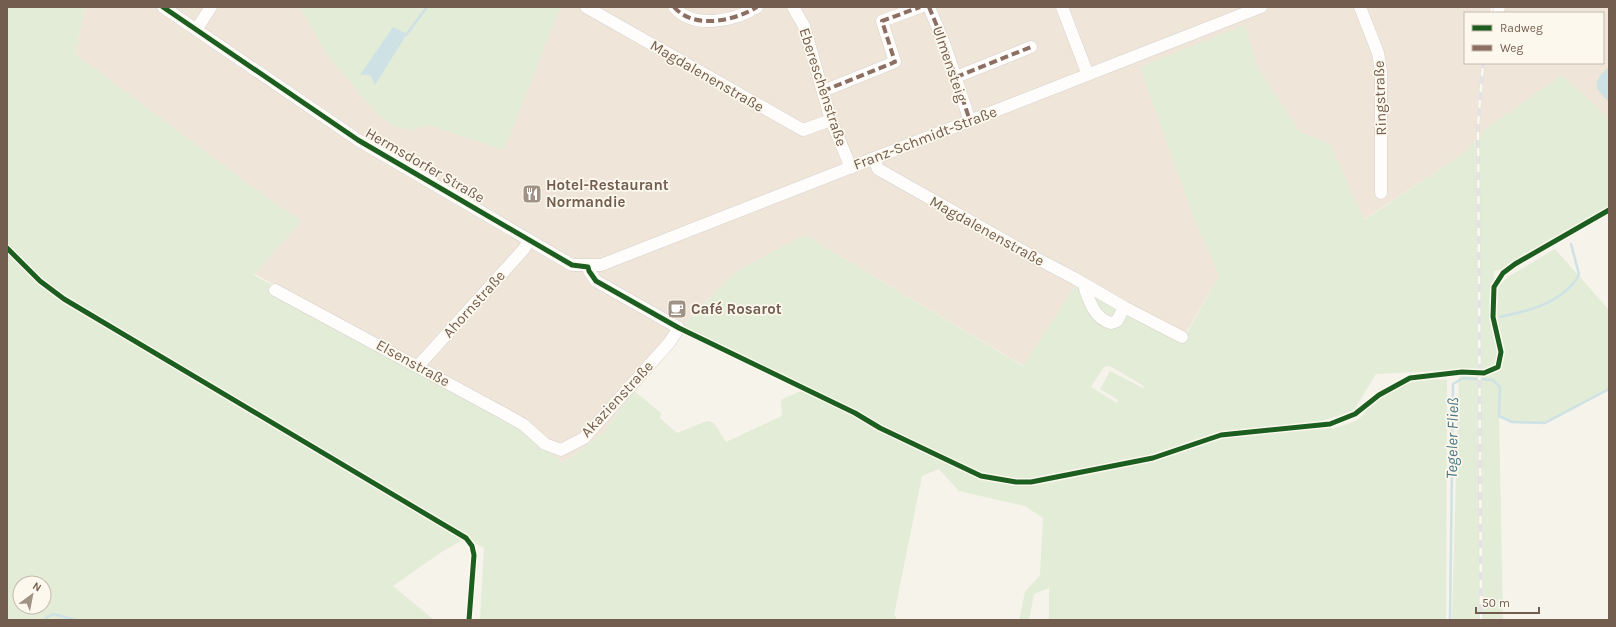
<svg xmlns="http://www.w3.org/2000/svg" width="1616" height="627" font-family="Karla,sans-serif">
  <rect width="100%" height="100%" fill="#f6f3eb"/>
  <path fill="#efe6d9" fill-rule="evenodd" d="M85 7H300L327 55 380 117 394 126 413 130 429 125 504 150 560 7H1609V119L1562 75 1486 129 1464 153 1363 220 1330 144 1300 132 1257 67 1245 26 1140 67 1194 218 1219 276 1182 340 1077 283 1024 366 805 235 734 273 683 325 603 433 563 463 503 413 255 274 301 221 248 184 75 54ZM1465 13H1603V63H1465Z"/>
  <path fill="#e2ecd7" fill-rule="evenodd" d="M7 7H85L75 54 248 184 301 221 254 275 503 413 563 463 603 433 634 391 661 413 660 418 677 433 707 421 714 423 726 442 782 416 781 400 803 390 761 365 759 369 681 333 683 325 734 273 805 235 1023 366 1077 283 1088 304 1114 326H1121L1129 313 1183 340 1219 276 1194 218 1140 67 1245 25 1257 67 1300 132 1330 144 1364 220 1464 153 1486 129 1562 75 1609 119V208L1502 270 1494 271 1495 289 1508 277 1555 249 1609 310V389L1545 423 1512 422 1499 416 1503 620H1452L1459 370 1376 374 1353 412 1324 420 1332 429C1340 426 1349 424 1356 421 1362 418 1366 409 1371 405 1397 382 1413 377 1447 380L1446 620H1049V588L1034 594 1029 620H1019L1025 592 1040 575 1043 518 1025 506 959 491 939 469 922 476 894 615 898 620H480L484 548 466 538 440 553 393 586 434 620H7ZM1110 366 1144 386 1143 388 1110 371 1100 389 1118 400 1117 403 1091 387 1104 367ZM20 583H44V607H20Z
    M300 7H560L504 150 429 125 413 130 394 126 380 117 327 55ZM407 34 375 84 370 75H361Z
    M1092 292 1118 310 1114 319 1099 314Z"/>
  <path fill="#cee2e5" d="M393 27 407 34 375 85 370 75H360Z
    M1607 68H1609V102C1594 87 1592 84 1607 68Z"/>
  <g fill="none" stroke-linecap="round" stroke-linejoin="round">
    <path stroke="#cee2e5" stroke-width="2.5" d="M406 35 427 7
      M1500 317C1526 311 1548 307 1568 289 1572 284 1577 281 1579 274L1571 244
      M46 620V618L53 614 76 620
      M1450 620 1453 384 1463 378 1493 380 1500 387 1499 416 1512 422 1545 423 1609 389"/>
    <g stroke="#d5d0ca" stroke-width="13">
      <path id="minor" d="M163 7 358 140 572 265H601L1261 7
        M586 7 803 130 831 120
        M674 7C694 30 734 21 757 7
        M793 7 804 26 831 120 851 168
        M929 7 944 43 970 121
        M1062 7 1088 75
        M1360 7 1378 53 1381 71V193
        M1498 13 1499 7
        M196 30 211 7
        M956 77 1031 47
        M823 91 895 62 882 21 920 7
        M874 159 878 169 1030 255 1074 278 1124 307 1182 337
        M1086 285 1085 289C1090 303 1095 319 1111 323L1117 321 1124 307
        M275 290 503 413 524 425 545 444 561 450 584 438 669 343 679 328 596 281 589 271 588 267
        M418 366 524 249 529 240"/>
    </g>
    <use href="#minor" stroke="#fefdfc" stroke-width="12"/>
    <g stroke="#e5e2e4" stroke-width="4">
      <path id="rail" d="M1491 13 1492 7
        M1481 620 1478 126 1483 63"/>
    </g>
    <use href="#rail" stroke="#fdf8ed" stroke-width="2.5" stroke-dasharray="8" stroke-linecap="butt"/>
    <path stroke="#8d6e63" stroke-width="4" stroke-dasharray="8 4" stroke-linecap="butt" d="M674 7C694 30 734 21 757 7
      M929 7 944 43 970 121
      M956 77 1031 47
      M823 91 895 62 882 21 920 7"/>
    <g stroke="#fdf8ed" stroke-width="8">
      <path id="cycleway" d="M163 7 358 140 572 265 588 267 589 271 596 281 679 328 855 413 880 428 981 476 1016 482H1031L1153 458 1221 435 1330 424 1355 414 1379 395 1410 378 1462 372 1484 373 1498 367 1501 352 1493 317 1494 287 1503 273 1515 264 1609 210
        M7 248 40 281 64 299 466 538 472 546 474 555 469 620"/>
    </g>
    <use href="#cycleway" stroke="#1b5e20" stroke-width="5"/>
  </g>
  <defs>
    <g id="restaurant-square" transform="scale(1)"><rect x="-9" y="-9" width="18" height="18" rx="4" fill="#a09285" stroke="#fdf8ed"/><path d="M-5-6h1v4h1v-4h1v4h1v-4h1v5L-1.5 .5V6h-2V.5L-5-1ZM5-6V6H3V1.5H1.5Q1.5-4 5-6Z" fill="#fff"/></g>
    <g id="cafe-square" transform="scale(1)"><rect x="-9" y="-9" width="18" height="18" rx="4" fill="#a09285" stroke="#fdf8ed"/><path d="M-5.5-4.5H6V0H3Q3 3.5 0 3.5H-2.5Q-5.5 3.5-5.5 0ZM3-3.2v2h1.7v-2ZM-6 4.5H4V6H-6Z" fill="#fff"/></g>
  </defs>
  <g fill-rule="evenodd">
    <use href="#restaurant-square" x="532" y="194"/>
    <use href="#cafe-square" x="677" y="309"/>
  </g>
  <g text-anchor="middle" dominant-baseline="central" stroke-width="3.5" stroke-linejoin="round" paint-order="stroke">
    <g font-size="15" fill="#725d4e" stroke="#fdf8ed">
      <text transform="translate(950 64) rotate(71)">Ulmensteig</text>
      <text transform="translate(707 76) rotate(30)">Magdalenenstraße</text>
      <text transform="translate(823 87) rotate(72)">Ebereschenstraße</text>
      <text transform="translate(1380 98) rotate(-92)">Ringstraße</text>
      <text transform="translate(925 138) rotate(-21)">Franz-Schmidt-Straße</text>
      <text transform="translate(425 165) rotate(30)">Hermsdorfer Straße</text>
      <text transform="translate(987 231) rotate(29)">Magdalenenstraße</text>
      <text transform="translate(474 304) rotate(-48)">Ahornstraße</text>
      <text transform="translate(413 363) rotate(29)">Elsenstraße</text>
      <text transform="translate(617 399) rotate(-47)">Akazienstraße</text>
    </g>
    <g font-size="15" font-weight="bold" fill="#725d4e" stroke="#fdf8ed" text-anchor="start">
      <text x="546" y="185">Hotel-Restaurant<tspan x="546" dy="17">Normandie</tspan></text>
      <text x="691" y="309">Café Rosarot</text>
    </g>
    <g font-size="16" font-style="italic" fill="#497684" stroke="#fdf8ed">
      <text transform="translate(1452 438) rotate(-89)">Tegeler Fließ</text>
    </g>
  </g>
  <rect width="1616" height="627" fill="none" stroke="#725d4e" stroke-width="16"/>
  <rect x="1464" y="12" width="140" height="52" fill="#fdf8ed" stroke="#c5baad"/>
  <rect x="1472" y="25" width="20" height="6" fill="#1b5e20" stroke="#c5baad"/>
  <text x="1500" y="32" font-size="12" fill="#725d4e">Radweg</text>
  <rect x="1472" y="45" width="20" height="6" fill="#8d6e63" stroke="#c5baad"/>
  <text x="1500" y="52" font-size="12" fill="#725d4e">Weg</text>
  <g transform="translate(32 595) rotate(32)"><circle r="19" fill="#fdf8ed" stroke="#c5baad"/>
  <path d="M0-3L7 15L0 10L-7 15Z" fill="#a09285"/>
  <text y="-6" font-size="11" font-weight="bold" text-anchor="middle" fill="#725d4e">N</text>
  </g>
  <path d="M1476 607v6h63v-6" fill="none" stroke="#725d4e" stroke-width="2"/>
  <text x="1482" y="607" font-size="12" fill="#725d4e" stroke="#fdf8ed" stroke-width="3" paint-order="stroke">50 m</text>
</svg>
